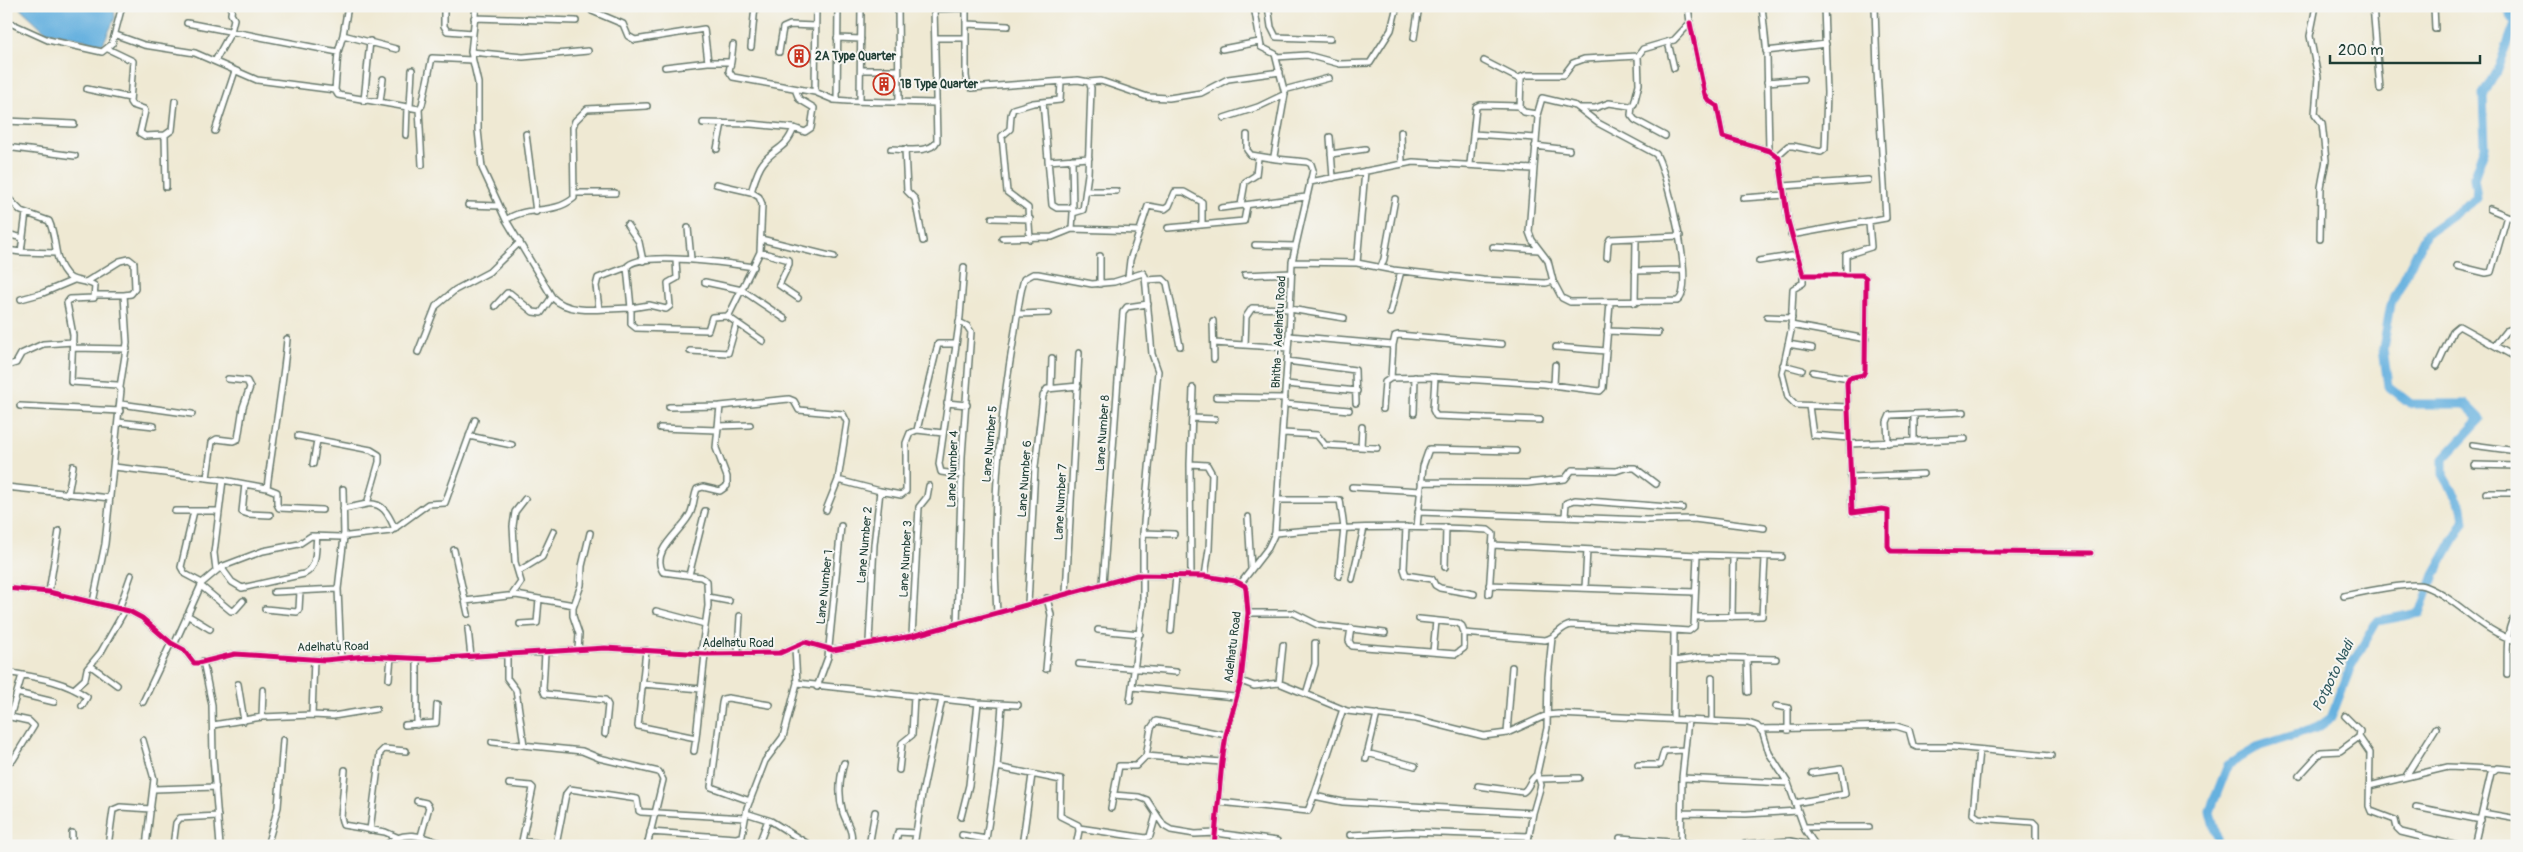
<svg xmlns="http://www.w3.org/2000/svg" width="2523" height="852" font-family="Pangolin,sans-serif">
  <rect width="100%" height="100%" fill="#f6f6f2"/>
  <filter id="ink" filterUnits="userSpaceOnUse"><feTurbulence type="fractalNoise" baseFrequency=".02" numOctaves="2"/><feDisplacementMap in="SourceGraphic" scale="10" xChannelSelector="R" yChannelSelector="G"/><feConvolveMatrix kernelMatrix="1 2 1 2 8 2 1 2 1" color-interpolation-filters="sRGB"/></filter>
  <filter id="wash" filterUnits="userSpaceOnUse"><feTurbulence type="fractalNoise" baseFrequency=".0096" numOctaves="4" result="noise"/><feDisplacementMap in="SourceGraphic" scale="20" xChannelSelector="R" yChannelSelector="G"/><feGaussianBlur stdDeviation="1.12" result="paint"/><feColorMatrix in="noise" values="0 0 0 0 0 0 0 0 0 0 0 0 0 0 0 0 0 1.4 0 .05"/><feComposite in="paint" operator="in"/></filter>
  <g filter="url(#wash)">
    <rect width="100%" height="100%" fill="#efe9d3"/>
    <path fill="#66b1df" stroke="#42778a" d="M18 6H114L115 18 103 44 45 31Z"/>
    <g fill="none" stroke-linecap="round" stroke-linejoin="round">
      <path stroke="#66b1df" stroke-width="9" d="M2219 846 2210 811 2228 765 2260 746 2317 728 2331 718 2351 666 2377 621 2420 613 2434 575 2464 522 2462 507 2443 474V459L2480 419 2465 404H2411L2388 386 2383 348 2391 304 2426 234 2477 198 2474 178 2485 147 2483 95 2499 67 2515 23 2507 6"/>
    </g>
  </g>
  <g filter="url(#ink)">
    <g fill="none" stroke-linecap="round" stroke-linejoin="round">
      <g stroke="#68796c" stroke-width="8">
        <path id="minor" d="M348 6 343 35 338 52 335 90 338 95 419 109 422 105 432 58 472 60
          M476 6 471 52 478 83V130L482 168 506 220 552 297C569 316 607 308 631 308V324L636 328 708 330 712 317 727 316 730 313 760 252 762 204 759 197 751 192C754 183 757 171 763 163 775 147 785 151 794 128L805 132 811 128 814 108 799 99 795 89
          M589 6 592 11 623 24 628 36 635 40 704 29 708 62H731L729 71 733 77 815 92 816 6
          M898 6 899 102
          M1268 6 1271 27 1276 37 1330 39
          M1762 6 1767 55 1769 150
          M2316 6 2310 36 2318 77 2315 114 2322 123 2326 160 2321 187 2320 239
          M2373 6 2380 89
          M2434 6 2435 29
          M935 9 963 8 966 10V76L967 82 971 88 1078 80 1089 82 1101 81 1148 97 1169 98 1201 93 1228 79 1280 72
          M444 10V26L447 31 473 33
          M474 18 576 21
          M6 21 48 40 102 52 112 44 122 6
          M187 23 338 52
          M1690 23 1705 95 1709 101 1717 106 1723 137 1770 151 1779 158 1788 221 1803 275H1862L1866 278 1865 371 1863 375 1849 378 1847 383 1852 513 1882 509 1888 510V546L1891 551 2091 553
          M967 24 1008 26
          M116 35 144 45 195 53 257 80 335 90
          M343 35 396 49
          M837 38 861 39
          M935 38H966
          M1414 38 1419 6
          M1668 42 1674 68
          M751 47 755 6
          M108 49 133 61 130 102 132 105 144 109 145 111 140 133 145 136 165 135 166 187
          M1222 49 1259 42
          M1766 51 1826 44
          M471 52 523 57 588 51
          M779 52 783 28 790 25 816 26
          M1276 57 1307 55 1340 64 1370 63 1391 30 1397 6
          M215 61 231 32 234 19 231 14 232 6
          M1484 61 1521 80
          M731 62 733 45
          M665 67 708 62
          M861 70H898
          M1089 82 1091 88 1088 174 1083 210 1073 213 1072 229 1140 231
          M1767 82 1803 79
          M87 89 130 98
          M1284 90 1329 78
          M815 92 834 100 848 101 936 103
          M837 100 838 6
          M364 101 370 41
          M860 101 861 6
          M380 102 383 79
          M1043 102 1052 205 1057 208H1073
          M1632 106 1631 115 1635 120 1665 136
          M410 107 412 70
          M1579 108H1595L1609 103 1629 106 1634 104 1639 84 1638 56
          M419 109 422 165
          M1537 115 1542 98 1576 106 1598 123 1656 154C1667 172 1697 292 1677 301L1570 302 1562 298 1553 281
          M1224 118 1258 107 1285 94
          M6 121 74 124
          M703 123 751 124 794 128
          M215 131 235 71
          M1401 132 1402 163
          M526 134 536 212
          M1473 134 1536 138
          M165 135 172 130 175 101
          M406 135 407 107
          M1247 135V150L1251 155 1276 159
          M1330 137 1333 178
          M1535 146 1569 150
          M6 147 75 156
          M717 149 722 123
          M891 149C903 149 931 154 937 141L934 7
          M905 149 907 191 915 199 923 241
          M1331 154 1365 149
          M1778 155 1788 146H1793L1821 152 1825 149 1827 93 1824 6
          M1072 159 1073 211
          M1048 161 1089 158
          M1470 164 1476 107 1480 105 1520 106
          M1310 182 1413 162 1533 169
          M716 184 751 192
          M1783 186 1868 180
          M1086 191H1116
          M575 193H615
          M6 196 21 211 49 221C58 240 52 261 69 277 77 283 88 280 95 286L94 298 70 299 67 303 73 335 71 382 117 385 121 390 105 544 93 602
          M1743 198 1785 195
          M468 205 499 206
          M1241 205 1245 182 1256 175 1258 158
          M1221 208 1306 197
          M2490 209 2517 220
          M26 213 21 252 56 253
          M992 218 1030 219
          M506 220C527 205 552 216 574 198L573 127 575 121 587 109 647 106
          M627 225 639 242 643 261
          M688 228 691 259
          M1168 228 1244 221 1247 205
          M6 234 23 238
          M1791 235 1886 218 1877 71 1875 6
          M1002 238 1052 237 1072 229
          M761 239 834 257
          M1030 239 1028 208 1007 192 1002 136 1010 129 1011 115 1013 109 1033 103 1060 100 1061 82
          M1255 245 1295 246
          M1493 247 1539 250
          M6 250 21 252
          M760 252 789 260V264L779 285 798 298
          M1607 257 1608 243 1610 239 1680 236
          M6 258V273
          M676 260 677 278 668 283 670 306 666 309 649 305 631 308 627 267C637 250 734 264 754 267
          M1759 261 1797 255
          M1292 262 1357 263 1393 270 1483 280 1546 283 1553 281 1548 261 1532 240 1529 232 1538 117 1536 114 1524 112 1520 108 1521 77 1526 75H1564L1573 63 1584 59 1638 56 1643 49 1674 40 1690 23 1688 6
          M1357 263 1365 171
          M2457 266 2486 273 2491 272 2507 216
          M1381 267 1384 259 1395 199
          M1635 271 1683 270
          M1245 275 1292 273
          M1803 275V283L1793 289 1791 331 1782 373 1788 397 1796 405 1848 407
          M1846 275V255L1871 247 1869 223
          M1128 277 1130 260 1148 206 1165 209 1169 206 1175 192H1184L1202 202V225
          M1146 280 1163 279 1167 283 1180 346
          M86 282 120 261 129 259 134 263 135 289 131 294 124 295 127 343 120 387
          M705 282 742 290 785 319
          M1100 284V256
          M95 295H124
          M21 299 43 293 74 280
          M1635 303 1636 239
          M495 306 507 293H510L533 312 541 313 552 297
          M599 308 596 286 598 278 627 267
          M1390 313 1401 271
          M1018 314 1049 313
          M727 316 763 341
          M1767 317 1792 318
          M1213 321 1214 359
          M1791 325 1866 339
          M1607 331 1658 333
          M1289 336 1393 345 1391 378 1385 382 1383 409
          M1214 343 1288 348
          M1788 344 1812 348
          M1245 345 1246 317 1252 308 1290 309 1344 318
          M1393 345 1395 336 1399 335 1502 344
          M2495 345 2506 331 2517 327
          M1556 347 1606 351
          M73 348 127 349
          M690 351 728 353 736 325
          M418 352 436 306 455 290 489 272 520 242
          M1287 361 1355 370 1356 403
          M1783 365 1802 370
          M6 366 16 363 21 354 43 344 73 342
          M2437 366 2453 331 2459 326 2517 358
          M1813 372 1849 378
          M1435 377 1433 410 1436 416 1540 420
          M1391 378 1431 377 1544 384 1600 391 1603 388 1610 303
          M1286 384 1357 391
          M1554 385 1555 365
          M1051 388 1052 358
          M1216 397 1285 398
          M947 403 967 405
          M121 404 192 414
          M1285 404 1349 410
          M20 406 120 411
          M1809 406 1813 435 1849 438
          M669 407 720 406
          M1414 413 1415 377
          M1914 414V442
          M1192 418 1215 419
          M118 422 154 426
          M718 426 750 425
          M660 428 717 430
          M943 433 917 430 938 344H955
          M1283 433 1317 435 1325 445 1377 448
          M298 436 371 450 379 455V462L367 504 343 509
          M469 436 512 445
          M1888 443 1887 422 1890 415 1964 412
          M1849 444 1965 439
          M2472 445 2517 451
          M1361 447 1362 427
          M313 464 317 440
          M1190 464 1207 465 1212 474 1209 549 1205 576
          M2474 465 2517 466
          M114 467 207 478
          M962 475 941 472 939 464 960 317 964 267
          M1850 477 1923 474
          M223 480 207 478 212 442 217 439 233 441 238 439 243 407 250 387 247 381 228 379
          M1421 482 1527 483 1565 479 1572 470 1616 471 1625 468H1635L1656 484
          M245 484 242 512 248 514 270 515
          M6 487 110 498
          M1352 487 1421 491
          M267 488 277 492V504L279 508 322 510
          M880 491 901 495 906 491V443L910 433 917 430
          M2486 493H2517
          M68 494 73 466
          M1279 500H1340L1344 528 1339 576
          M367 504C384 502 389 516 395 529
          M826 510 838 480
          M175 511H219
          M194 511 181 567 185 574 202 583
          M1418 512 1646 520 1694 519 1764 528
          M1565 516 1566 503 1575 500 1682 508
          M1248 517 1251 568
          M1406 527 1404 569 1406 575 1432 579 1435 585 1440 588 1474 594
          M1417 527 1423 466 1429 449 1516 451
          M1143 533 1174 534
          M1275 533C1346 526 1417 526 1488 530L1493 534 1489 594
          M1492 545 1697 555 1694 627 1689 631 1674 630
          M454 550 468 614
          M1697 555 1782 557
          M221 567 232 582 242 588 304 574C318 568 315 550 317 536
          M1445 567 1446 527
          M216 570 214 553 223 480 267 488C273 438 283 389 287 339
          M519 571 542 557 554 531
          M689 575 705 511
          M1191 575 1190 464 1193 388
          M1352 579 1364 528
          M1241 583 1268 548 1275 533 1289 336 1292 262 1313 170 1311 164 1307 162 1276 159 1274 156 1285 94 1275 54 1261 47 1254 6
          M1103 584 1123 312 1127 307 1148 304
          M1489 585 1695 592
          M201 586 231 611 235 610 243 601
          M6 588 49 592 129 611 142 618 171 643 184 650 194 663H198L235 654 325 660 366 656 429 659 605 648 705 654 780 653 805 642 833 650 912 636 1137 575 1205 576 1235 581 1245 586 1246 590 1248 613 1241 681 1226 735 1222 762 1214 846
          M1585 588 1587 550
          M49 592 59 531
          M274 592 338 589
          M1066 593 1079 353
          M512 595 521 582 515 562 513 526 515 512 525 499
          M2344 596C2358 593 2412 581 2424 586 2459 599 2481 632 2517 641
          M708 597 729 601
          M465 601 516 595 574 605
          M1028 604 1035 467 1043 396 1047 389 1078 386
          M119 609 131 575
          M265 609 297 612 299 609 300 591
          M656 611 705 624
          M997 613C991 522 998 431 1013 343 1017 321 1018 300 1024 279L1033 274H1038L1092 284 1114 282 1143 273 1145 276 1152 354 1158 371 1143 533V603L1130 701
          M1248 613H1294L1318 625 1385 633
          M187 615 210 629
          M1695 617 1762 616 1765 558
          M1732 617 1733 556
          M1419 619 1458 623 1462 626 1464 633
          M520 624 537 623 539 599
          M957 624 962 456 971 332 967 326 959 322
          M1351 628 1349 641 1352 646 1456 654 1464 648V633L1545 640C1557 638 1559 627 1571 625L1674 630 1673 719
          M468 629 471 657
          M1098 630 1140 634
          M1171 631 1176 576
          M912 636 919 507 927 497 929 486
          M174 645 202 583 221 567 263 551 299 544 311 536 340 537 391 531 428 504 445 503 475 420
          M578 650 579 634 573 616V608L581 585 582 566 590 533
          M646 650 638 726 696 738 705 654
          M738 652 740 616
          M1433 652 1436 621
          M545 653 543 689 545 694 605 700 608 705 605 734
          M701 654 708 606 707 581 701 577 663 572C649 550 685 529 691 512 694 504 694 496 697 489L703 487 720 491 727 486V477L716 448 720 406 789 399 794 401 799 410 843 414 847 422 838 480 880 491 874 545 869 642
          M507 655V678L516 690 524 745
          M1747 658 1748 692
          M341 659 338 589 344 537 343 489
          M203 661 212 705 213 758 220 846
          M1674 661 1703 657 1776 659
          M1079 664 1176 672
          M91 666 117 685
          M1046 669 1051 615 1047 598
          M6 672C34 677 63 680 87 697L82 706
          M2507 674C2508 656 2504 627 2517 614
          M1712 678V721
          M389 679 391 657
          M1241 681 1254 686 1279 683 1347 711 1416 719 1484 736 1507 733 1547 715 1558 714 1748 723 1757 726 1763 733 1769 753 1788 783 1682 778 1688 720
          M797 683 978 703 1018 705
          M1279 683 1283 645
          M238 684 244 721
          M643 684 701 689
          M817 687 828 657 841 526
          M1132 687 1235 697
          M75 688 85 679 87 669 101 652 125 610
          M17 693 54 702
          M1306 694 1315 664V643
          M143 702 171 643
          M1776 706 1788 708V730
          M1343 709 1314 796 1343 802 1533 813
          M312 715 333 716 376 709
          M6 716 29 721 34 726 13 760 6 762
          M2345 716 2360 731 2359 737 2370 753 2369 806 2371 811 2395 820 2397 828 2401 832 2458 846
          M10 717 22 675
          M262 717 263 690
          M213 725 262 717 312 715 314 659
          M405 725 436 723 437 705
          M417 725V659
          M1760 729 1896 726 1909 730 1913 745 1917 747H1953L2051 756
          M1507 733 1512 667
          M143 740 154 779 146 846
          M492 742 582 751 599 758 659 772 663 780 647 846
          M1979 750 1973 814 1979 818 2033 822 2036 825V846
          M694 751 696 738
          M1367 753 1415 766
          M1146 756 1151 728 1156 721 1226 735
          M1366 759 1377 714
          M844 763C839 780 838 796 843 813 847 825 855 832 850 846
          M1638 765H1660L1664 751 1685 750
          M997 767 1061 780 1060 816 1078 825 1079 831 1076 846
          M345 770 341 817 343 825 385 832 399 838
          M899 770 902 743 912 735 914 696
          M2299 776 2321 752 2340 751 2359 737
          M2406 776 2436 728
          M1540 779 1579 778
          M1788 783 1805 830 1816 846
          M509 784 531 786 533 788 521 846
          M1478 786 1523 792C1530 788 1529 779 1537 775
          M2369 786 2448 767 2494 769
          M154 789 216 787
          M1113 795 1139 797 1147 800 1164 826 1171 830 1195 834 1216 833 1277 841
          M417 801 426 803 429 807 421 836
          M750 801 711 787 722 703 723 699 728 698 770 705
          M1219 802 1308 811 1314 796
          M1795 803 1845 794 1841 769 1812 773
          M2416 807 2481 820
          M1111 808 1119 766H1136L1146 756 1222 762
          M746 813 771 821 811 846
          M1682 813 1746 814 1798 811
          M2483 813 2517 819
          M961 817 969 785 978 703
          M1804 827H1869
          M1079 828 1146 838 1150 836 1156 815
          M370 830 380 753 384 749 406 751
          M650 832 736 838 742 836 747 808 765 761 783 737 797 683 795 648
          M962 835 986 839
          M1350 835 1411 832 1529 836
          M1620 838 1709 845
          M522 841 560 846
          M1745 844 1790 841 1806 844
          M556 845 566 794 570 789 637 799 639 811 641 812 745 818
          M1681 845 1682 778
          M72 846V833
          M108 846 113 810 120 807 151 809
          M173 846 176 823 180 818 218 816
          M267 846 278 807 283 740
          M385 846C405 827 426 838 448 846
          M758 846 768 820
          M869 846 875 812
          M895 846 898 832 916 833
          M914 846 922 794 942 699
          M985 846 997 767 1002 705
          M1022 846 1032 775
          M1502 846 1503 835
          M1527 846 1533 813 1541 785 1537 773 1547 728 1548 677 1552 638
          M2474 846 2491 773 2497 768 2517 770"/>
      </g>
      <use href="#minor" stroke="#fff" stroke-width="5"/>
      <g stroke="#f6f6f2" stroke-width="8">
        <path id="cycleway" d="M1690 23 1705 95 1709 101 1717 106 1723 137 1770 151 1779 158 1788 221 1803 275H1862L1866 278 1865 371 1863 375 1849 378 1847 383 1852 513 1882 509 1888 510V546L1891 551 2091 553
          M6 588 49 592 129 611 142 618 171 643 184 650 194 663H198L235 654 325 660 366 656 429 659 605 648 705 654 780 653 805 642 833 650 912 636 1137 575 1205 576 1235 581 1245 586 1246 590 1248 613 1241 681 1226 735 1222 762 1214 846"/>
      </g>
      <use href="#cycleway" stroke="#d6006c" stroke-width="5"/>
    </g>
  </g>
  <defs>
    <g id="building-ring" transform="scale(1.125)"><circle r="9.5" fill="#f6f6f2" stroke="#c8321e" stroke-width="1.5"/><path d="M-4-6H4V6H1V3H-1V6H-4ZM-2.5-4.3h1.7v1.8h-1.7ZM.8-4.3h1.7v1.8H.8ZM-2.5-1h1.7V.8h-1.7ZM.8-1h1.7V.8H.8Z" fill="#c8321e"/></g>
  </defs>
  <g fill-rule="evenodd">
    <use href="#building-ring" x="799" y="56"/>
    <use href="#building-ring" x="884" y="84"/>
  </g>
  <g text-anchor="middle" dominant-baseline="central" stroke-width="4" stroke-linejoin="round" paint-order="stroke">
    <g font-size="12" font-weight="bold" fill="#1f3d34" stroke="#f6f6f2" text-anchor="start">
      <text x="815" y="56">2A Type Quarter</text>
      <text x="900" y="84">1B Type Quarter</text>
    </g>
    <g font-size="12" fill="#1f3d34" stroke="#f6f6f2">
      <text transform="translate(1279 332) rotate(-87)">Bhitha - Adelhatu Road</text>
      <text transform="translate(1103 433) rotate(-86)">Lane Number 8</text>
      <text transform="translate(990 444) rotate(-85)">Lane Number 5</text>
      <text transform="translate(953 469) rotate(-88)">Lane Number 4</text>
      <text transform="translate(1025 479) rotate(-86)">Lane Number 6</text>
      <text transform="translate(1061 502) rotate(-87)">Lane Number 7</text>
      <text transform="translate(865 545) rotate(-85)">Lane Number 2</text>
      <text transform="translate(906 559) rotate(-87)">Lane Number 3</text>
      <text transform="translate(825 587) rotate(-84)">Lane Number 1</text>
      <text x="738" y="643">Adelhatu Road</text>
      <text transform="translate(333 647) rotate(-1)">Adelhatu Road</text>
      <text transform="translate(1233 647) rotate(-83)">Adelhatu Road</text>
    </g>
    <g font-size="14" font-style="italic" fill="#315a5f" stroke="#f6f6f2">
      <text transform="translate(2333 676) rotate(-64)">Potpoto Nadi</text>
    </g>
  </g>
  <rect width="2523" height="852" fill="none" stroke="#f6f6f2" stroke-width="25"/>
  <path d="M2330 55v8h150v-8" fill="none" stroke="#1f3d34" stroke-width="2.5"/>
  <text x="2338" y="55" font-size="15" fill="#1f3d34" stroke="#f6f6f2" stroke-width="4" paint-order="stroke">200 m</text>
</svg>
